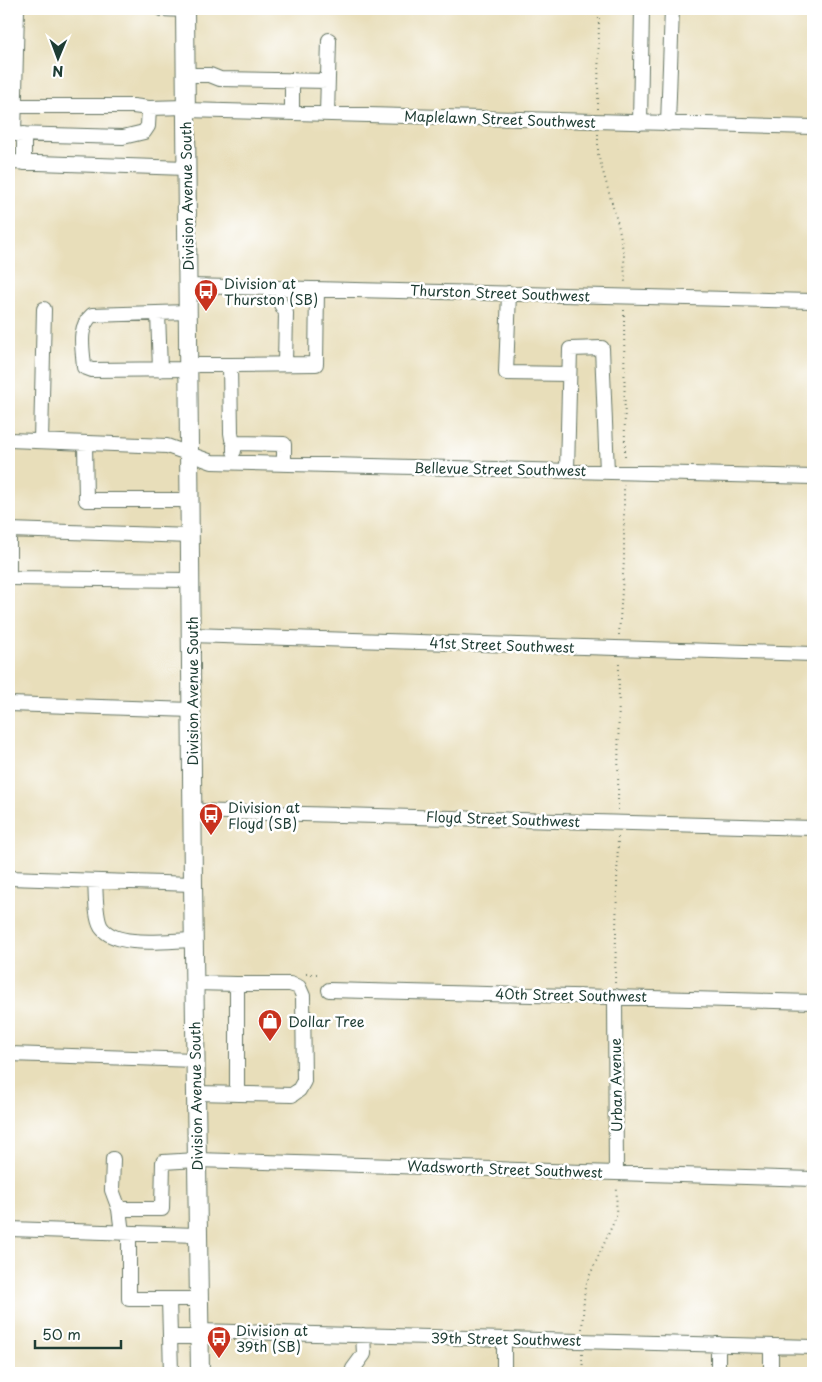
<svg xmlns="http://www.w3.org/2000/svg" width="822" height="1382" font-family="'Playpen Sans',sans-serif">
  <rect width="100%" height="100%" fill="#fff"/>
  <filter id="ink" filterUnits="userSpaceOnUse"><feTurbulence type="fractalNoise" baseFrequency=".02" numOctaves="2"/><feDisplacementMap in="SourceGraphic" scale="10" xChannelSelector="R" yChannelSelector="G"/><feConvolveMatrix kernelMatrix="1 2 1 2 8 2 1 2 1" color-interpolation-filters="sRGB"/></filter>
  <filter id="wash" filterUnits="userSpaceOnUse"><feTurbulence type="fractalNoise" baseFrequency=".0096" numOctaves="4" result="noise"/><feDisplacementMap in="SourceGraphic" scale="20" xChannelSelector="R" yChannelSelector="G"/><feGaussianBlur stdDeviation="1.12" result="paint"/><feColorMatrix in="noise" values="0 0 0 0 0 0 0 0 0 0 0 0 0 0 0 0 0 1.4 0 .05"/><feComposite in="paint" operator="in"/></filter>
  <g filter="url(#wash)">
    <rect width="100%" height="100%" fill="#e8deba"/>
  </g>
  <g filter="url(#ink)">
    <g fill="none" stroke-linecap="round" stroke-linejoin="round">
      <g stroke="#657563" stroke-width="16">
        <path id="minor" d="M17 9 14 134 123 137 144 132 148 126 149 108 186 107
          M161 9 186 10
          M186 75H210L220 79 328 81
          M15 106H133L149 108
          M186 110 813 127
          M292 113V80
          M327 114 329 40
          M640 123 642 9
          M668 124 672 9
          M9 162 186 168
          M24 163V134
          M188 286 813 301
          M279 288V301L286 313 285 364
          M509 293 506 373 569 374
          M188 312 92 315C77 328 83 349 84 367L92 370 189 369
          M158 313 160 370
          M189 365H230L231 433 232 439 235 444
          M230 365 316 364 317 289
          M9 440 167 446 212 462 813 477
          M41 441 44 309
          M85 443 86 500H191
          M234 451V446L237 443 284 444V464
          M567 470 570 349 602 348 607 472
          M191 536 9 530V578L191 580
          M191 635 813 654
          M9 704 192 710
          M193 811 813 828
          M9 878 193 884
          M95 881C96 892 95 917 101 927 116 949 170 940 194 940
          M194 983 237 984
          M329 990 813 1002
          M615 996 616 1173
          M9 1054 195 1060
          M196 1093 292 1095 299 1090 304 1081 303 996 299 987 290 984H237V1094
          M113 1159 112 1190 119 1209 122 1233
          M119 1209H162L163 1162 197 1160 813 1179
          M9 1229 197 1235
          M129 1233V1299H198
          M169 1299 171 1373
          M199 1331 813 1347
          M170 1337H199
          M718 1344V1373
          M352 1373 353 1369 364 1354 363 1335
          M504 1373V1339
          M771 1373V1346"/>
      </g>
      <g stroke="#657563" stroke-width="20">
        <path id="major" d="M185 9 193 884 200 1373"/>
      </g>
      <path stroke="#657563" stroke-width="2" stroke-dasharray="1 4" stroke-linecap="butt" d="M598 109 599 9
        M598 134V154L619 228 624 256 625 283
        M624 310 625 460
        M619 635 624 560V485
        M618 810 619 660
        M301 974H318
        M615 983 618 835
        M582 1329 585 1286 616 1217 617 1186
        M582 1354 583 1373"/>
      <use href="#minor" stroke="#fff" stroke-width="14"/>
      <use href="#major" stroke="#fff" stroke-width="18"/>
    </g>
  </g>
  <defs>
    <g id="bus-pin" transform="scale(1.25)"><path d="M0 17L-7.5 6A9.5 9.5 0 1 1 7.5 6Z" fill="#c8321e" stroke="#fff"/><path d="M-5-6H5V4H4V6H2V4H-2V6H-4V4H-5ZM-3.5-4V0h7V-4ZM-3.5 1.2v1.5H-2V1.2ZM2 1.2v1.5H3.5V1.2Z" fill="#fff"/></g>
    <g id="shop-pin" transform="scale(1.25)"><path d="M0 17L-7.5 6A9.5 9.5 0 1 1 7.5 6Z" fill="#c8321e" stroke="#fff"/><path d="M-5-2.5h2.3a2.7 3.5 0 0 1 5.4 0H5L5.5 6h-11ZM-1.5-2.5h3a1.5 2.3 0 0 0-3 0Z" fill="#fff"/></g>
  </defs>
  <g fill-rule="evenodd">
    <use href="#bus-pin" x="206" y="291"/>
    <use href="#bus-pin" x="211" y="815"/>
    <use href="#shop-pin" x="270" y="1021"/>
    <use href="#bus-pin" x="219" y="1338"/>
  </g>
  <g text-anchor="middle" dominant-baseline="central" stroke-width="5" stroke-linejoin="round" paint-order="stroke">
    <g font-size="14" fill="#1f3d34" stroke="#fff">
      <text transform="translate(500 119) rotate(2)">Maplelawn Street Southwest</text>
      <text transform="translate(187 196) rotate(-91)">Division Avenue South</text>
      <text transform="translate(500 293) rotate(2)">Thurston Street Southwest</text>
      <text transform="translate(500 469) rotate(1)">Bellevue Street Southwest</text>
      <text transform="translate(502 645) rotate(2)">41st Street Southwest</text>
      <text transform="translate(192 691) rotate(-90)">Division Avenue South</text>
      <text transform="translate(503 819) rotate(2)">Floyd Street Southwest</text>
      <text transform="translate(571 995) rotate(1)">40th Street Southwest</text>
      <text transform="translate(616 1085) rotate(-91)">Urban Avenue</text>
      <text transform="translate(196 1096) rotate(-91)">Division Avenue South</text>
      <text transform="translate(505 1169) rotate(2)">Wadsworth Street Southwest</text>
      <text transform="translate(506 1339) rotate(1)">39th Street Southwest</text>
    </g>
    <g font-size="14" fill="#1f3d34" stroke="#fff" text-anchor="start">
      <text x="224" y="283">Division at<tspan x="224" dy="16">Thurston (SB)</tspan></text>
      <text x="228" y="807">Division at<tspan x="228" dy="16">Floyd (SB)</tspan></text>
      <text x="288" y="1021">Dollar Tree</text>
      <text x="236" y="1330">Division at<tspan x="236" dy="16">39th (SB)</tspan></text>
    </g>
  </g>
  <rect width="822" height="1382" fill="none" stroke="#fff" stroke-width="30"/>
  <g transform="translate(58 58) rotate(181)" stroke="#ffffff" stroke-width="4" paint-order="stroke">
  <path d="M0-4L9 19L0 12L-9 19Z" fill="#1f3d34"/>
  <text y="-8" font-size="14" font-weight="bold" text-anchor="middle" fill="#1f3d34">N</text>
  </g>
  <path d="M35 1340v8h86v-8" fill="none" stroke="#1f3d34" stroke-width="2.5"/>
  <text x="42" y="1340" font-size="15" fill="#1f3d34" stroke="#ffffff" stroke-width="4" paint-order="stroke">50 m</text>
</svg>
